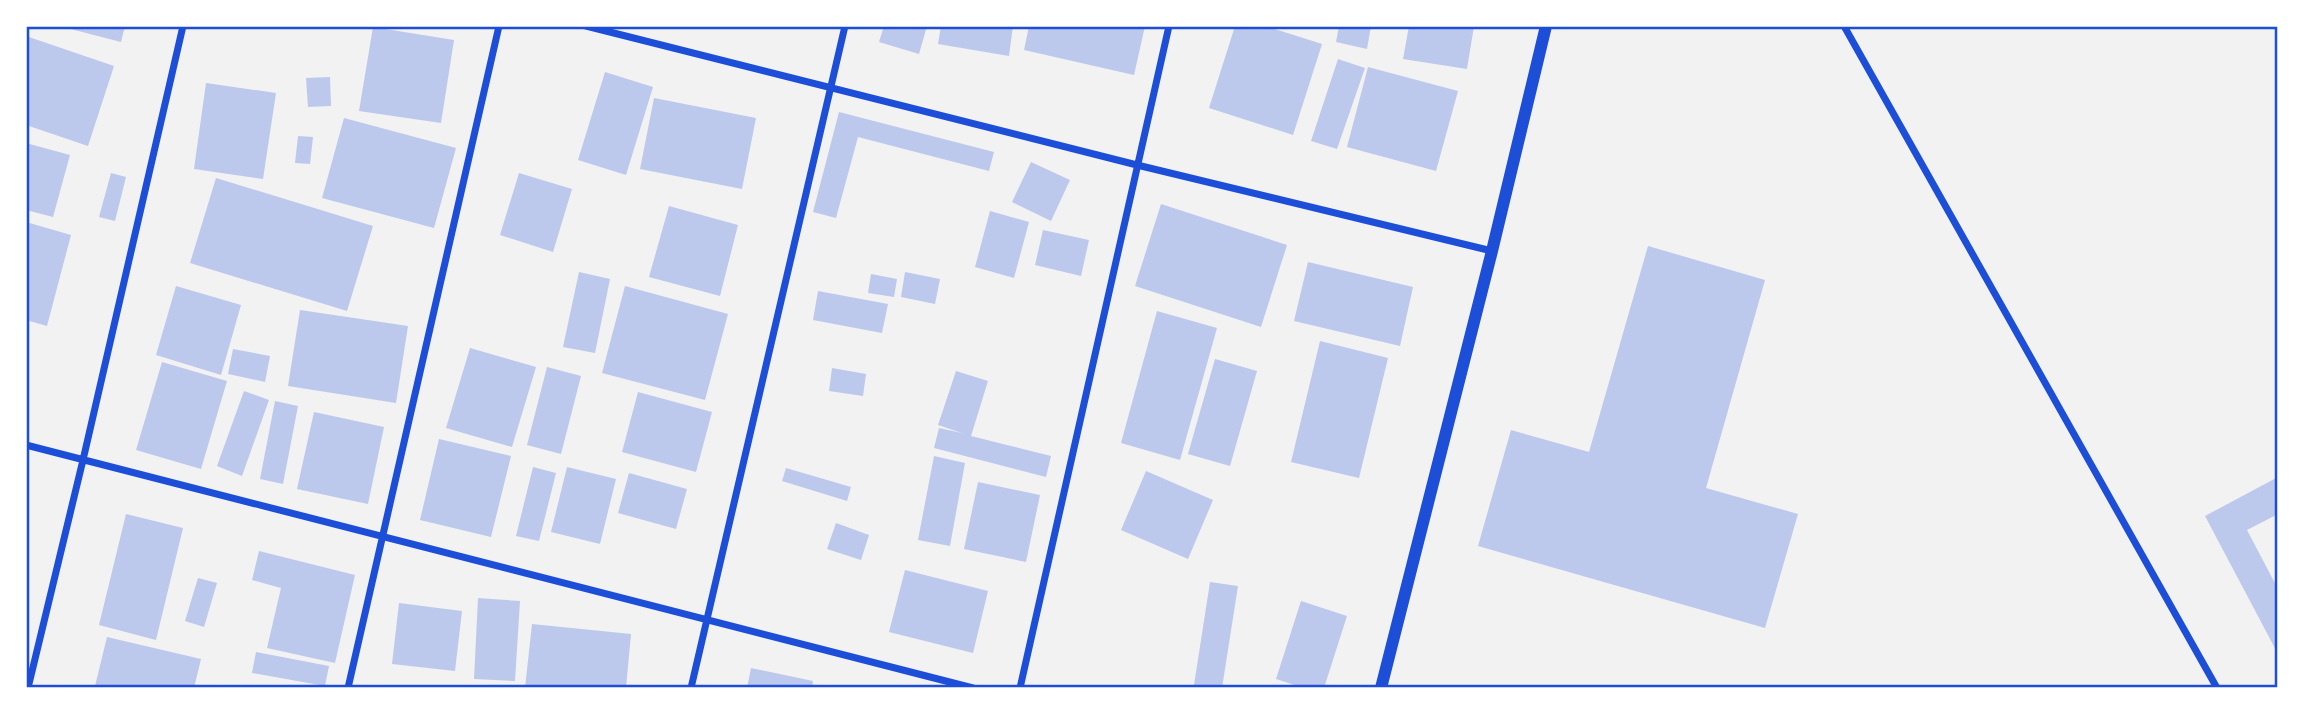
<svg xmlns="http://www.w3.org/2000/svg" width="2304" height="714" font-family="'DejaVu Sans',sans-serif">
  <rect width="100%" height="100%" fill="#f2f2f2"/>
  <path fill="#bdc9ec" d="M59 26H125L121 42Z
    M884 26H927L919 54 879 42Z
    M941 26H1013L1009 56 938 44Z
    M1029 26H1145L1134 75 1024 50Z
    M1235 26H1265L1322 44 1293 135 1209 108Z
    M1339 26H1371L1367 49 1336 42Z
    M1409 26H1474L1467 69 1403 59Z
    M373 27 454 40 441 123 359 111Z
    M26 36 114 66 88 146 26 125Z
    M1338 59 1365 68 1337 149 1311 141Z
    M1368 67 1458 91 1436 171 1347 147Z
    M605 72 653 87 626 175 578 160Z
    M330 77 331 106 308 107 306 78Z
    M206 83 276 93 263 179 194 169Z
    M654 98 756 118 742 189 640 169Z
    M839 112 994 152 989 171 858 137 836 218 813 212Z
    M344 118 456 148 434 228 322 198Z
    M298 136 313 137 310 164 295 163Z
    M26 143 70 155 53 217 26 210Z
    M1031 162 1070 180 1051 221 1012 202Z
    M111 173 126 177 115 221 99 217Z
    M519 173 572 189 553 252 500 235Z
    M216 178 373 226 347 311 190 263Z
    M1161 204 1287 245 1261 327 1135 286Z
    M669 206 738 225 720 296 649 277Z
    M990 211 1029 222 1014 278 975 267Z
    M26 222 71 235 47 326 26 320Z
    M1043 230 1089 240 1081 276 1035 265Z
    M1648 246 1765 280 1706 488 1798 514 1765 628 1478 546 1511 430 1589 452Z
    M1308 262 1413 287 1400 346 1294 321Z
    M579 272 610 279 595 353 563 347Z
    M905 272 940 279 935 304 901 297Z
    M871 274 897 279 894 297 868 293Z
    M176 286 241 305 221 375 156 355Z
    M625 286 728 314 705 400 602 373Z
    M818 291 888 304 882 333 813 320Z
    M300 310 408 326 396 403 288 386Z
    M1157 311 1217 328 1180 460 1121 443Z
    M1320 341 1388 358 1359 478 1291 462Z
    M470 348 536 367 512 447 446 428Z
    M233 349 270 356 265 382 228 374Z
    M1215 359 1257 371 1230 466 1188 454Z
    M162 362 227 381 201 469 136 450Z
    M547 367 581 376 561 454 527 445Z
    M832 368 866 374 863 396 829 391Z
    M956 371 988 381 971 436 1051 456 1046 477 934 448 939 428 962 433 938 425Z
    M244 391 269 400 242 476 217 466Z
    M638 392 712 412 696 472 622 452Z
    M275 401 298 406 283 484 260 479Z
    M314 412 384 427 368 504 297 489Z
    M439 439 511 456 491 537 420 520Z
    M934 456 965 463 950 546 918 540Z
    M533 467 556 473 539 541 516 536Z
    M567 467 616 479 600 544 551 532Z
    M786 468 851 487 847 501 782 481Z
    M1146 471 1213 500 1188 559 1121 530Z
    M629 473 687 489 676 529 618 513Z
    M2278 477V514L2247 530 2278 589V654L2205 516Z
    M978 482 1040 495 1026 562 964 549Z
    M126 514 183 528 156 640 99 625Z
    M836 523 869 535 861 560 827 549Z
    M259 551 355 575 335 663 267 648 281 588 252 580Z
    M905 570 988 591 973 653 889 632Z
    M198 578 217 583 204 627 185 621Z
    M1210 582 1238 586 1222 688 1194 685Z
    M478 598 520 601 515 681 474 679Z
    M1301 601 1347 616 1324 688H1304L1276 679Z
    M399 603 462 611 455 671 392 664Z
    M532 624 631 634 626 688H525Z
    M107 637 201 659 194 688 95 686Z
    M256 652 329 666 325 686 252 673Z
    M751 668 813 681 812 688H747Z"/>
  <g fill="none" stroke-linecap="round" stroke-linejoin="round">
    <path stroke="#1d4ed8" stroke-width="7" d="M586 26 1137 165 1492 251
      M1844 26 2217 688
      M26 445 973 688
      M28 688 83 460 183 26
      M348 688 499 26
      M691 688 845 26
      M1020 688 1169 26"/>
    <path stroke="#1d4ed8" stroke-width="12" d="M1381 688 1492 251 1546 26"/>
  </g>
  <rect width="2304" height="714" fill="none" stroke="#ffffff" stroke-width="56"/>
  <rect x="28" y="28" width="2248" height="658" fill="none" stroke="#1d4ed8" stroke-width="2.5"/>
</svg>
